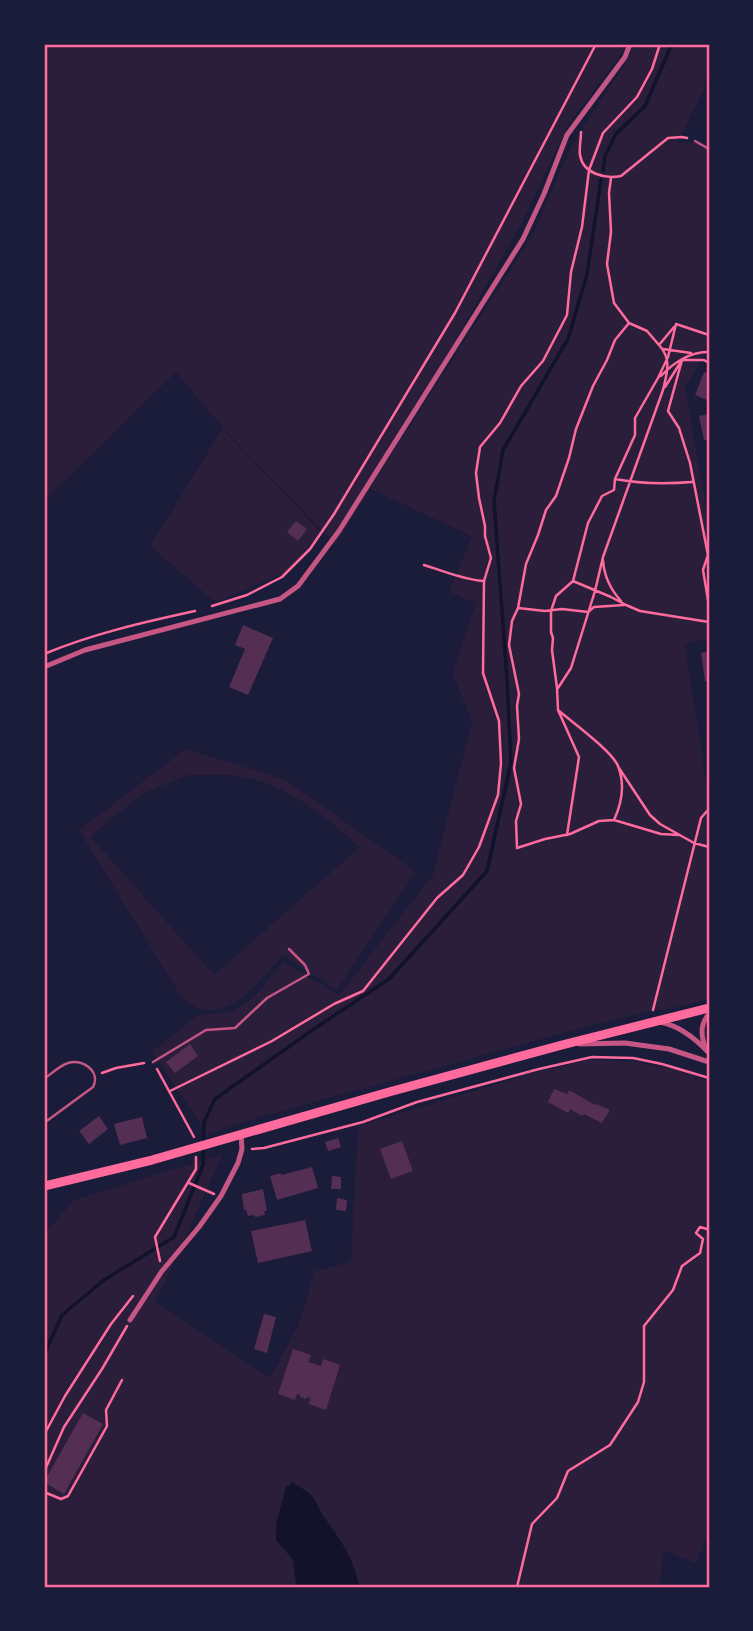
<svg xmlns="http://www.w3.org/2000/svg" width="753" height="1631" font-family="'IBM Plex Sans',sans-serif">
  <rect width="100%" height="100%" fill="#1b1b3a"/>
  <path fill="#2a1e3b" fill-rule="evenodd" d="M44 44H625L622 53 569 123 520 226 380 472 531 238 571 147 629 57 634 44H709V63L704 90 677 143H702L709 147V339L703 357 685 387 709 522V639L685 644 709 800V999L669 1009 647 1011 585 1027 260 1117 204 1135 202 1126 152 1052 197 1015 232 1012 253 998 283 962 339 995 433 875 472 721 452 673 476 603 449 592 472 536 370 489 335 544 222 427 176 372 44 501Z
    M222 429 321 532 287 572 215 602 150 546Z
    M186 749 286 780 416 872 337 990 283 955C258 983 222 1033 182 998L79 830ZM188 775C204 776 221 774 237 776 286 783 324 816 360 847L214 975 91 837 113 817 144 793Z
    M588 1060 632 1061 680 1070 709 1082V1531L696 1563 663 1550 660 1587H44V1234L74 1200 223 1154 167 1278 154 1302 270 1378 299 1324 315 1271 351 1262 358 1126 533 1073Z"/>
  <path fill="#12122b" d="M291 1481C296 1486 303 1488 309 1493 316 1499 319 1510 324 1517 340 1539 355 1560 359 1587H301L296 1584 293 1560 276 1540V1524L286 1487 290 1485Z"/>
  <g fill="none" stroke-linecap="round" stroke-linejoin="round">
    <path stroke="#12122b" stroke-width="3.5" d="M603 171 605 156 616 134 645 106 672 44
      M44 1355 62 1315 104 1280 174 1237 203 1165 204 1122 215 1099 311 1031 389 979 487 871 511 763 507 679 494 501 503 450 568 339 587 274 601 180"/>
  </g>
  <path fill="#542f53" d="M704 372 709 374V401L695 395Z
    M709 414V439L704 440 699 416Z
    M296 521 307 529 298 541 287 532Z
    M243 625 273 638 248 695 229 687 245 649 235 645Z
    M709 651V681H705L701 653Z
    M190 1044 198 1056 175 1073 166 1062Z
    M554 1089 567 1094 569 1090 595 1105 596 1104 610 1110 602 1123 584 1114 582 1116 570 1109 568 1113 548 1102Z
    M99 1116 108 1129 89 1144 79 1131Z
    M142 1117 147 1138 120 1145 114 1124Z
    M338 1138 341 1147 328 1151 325 1142Z
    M402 1141 413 1171 391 1179 380 1149Z
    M312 1167 318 1188 277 1200 270 1176 281 1173V1175Z
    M332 1176 341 1177V1189H331Z
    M263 1189 267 1211H264L265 1215 255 1217 254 1215 248 1216 246 1210H244L242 1194Z
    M337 1198 347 1200 346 1211 336 1210Z
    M305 1220 312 1251 258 1263 251 1231Z
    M264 1314 276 1317 267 1353 254 1349Z
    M293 1349 311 1355 308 1362 321 1366 323 1359 340 1365 326 1410 309 1404 311 1398 307 1397 306 1399 300 1397V1395L297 1394 295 1400 278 1394Z
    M83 1413 103 1424 64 1494 44 1482Z"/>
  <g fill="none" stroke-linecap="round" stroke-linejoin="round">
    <path stroke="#ff6b9d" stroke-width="2.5" d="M581 132C581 139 579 148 580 155 583 174 605 179 621 176L668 138 682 137 687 138
      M611 178 609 193 611 232 607 264 614 303 629 323 647 331 659 345
      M663 349 691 353
      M682 360 668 411 679 428 690 463 708 555 703 570 709 606
      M661 376C673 363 691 351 709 352
      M665 387 682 360H704L709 363
      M615 479C641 484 666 484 692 482
      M603 560C604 576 611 590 621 601
      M424 565C444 571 464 580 484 581
      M573 581 611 597 626 605 640 611 709 622
      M212 606 247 595 282 577 310 549 334 514 455 313 596 44
      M518 608 545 611 562 609 588 612 594 607 624 605
      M44 654C92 634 144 622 195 611
      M558 688 571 668 595 591 603 557 663 390C667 373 672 359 659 345L674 327
      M558 710C572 722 612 751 618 766 625 784 622 803 614 820L599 821 570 834 545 839 517 848 516 821 521 804 514 768 519 739 517 706 519 694 509 645 512 621 518 608 526 564 538 535 546 510 556 496 569 458 576 429 593 386 607 360 615 340 629 323
      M619 768 650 815 660 824 694 843 709 847
      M614 820 661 834 679 835
      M567 835 579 757 558 710 557 688 552 650 553 638 551 632V611L556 596 573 581 588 523 602 496 614 490 615 479 635 435V418L658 378 668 357 676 324 709 335
      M653 1010 701 818 707 811 709 813
      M157 1069 194 1137
      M102 1073 116 1068 144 1063
      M170 1091 272 1041 334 1004 363 991 437 898 463 875 479 847 498 795 501 763 499 721 483 673 484 581 491 558 485 536V526L479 498 476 473 480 447 500 423 521 386 543 361 567 315 571 272 582 227 589 170 603 133 637 97 652 69 660 44
      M252 1149 264 1148 363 1122 417 1102 539 1069 592 1057 633 1058 662 1064 709 1078
      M189 1183 214 1194
      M160 1261 155 1237 196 1169V1157
      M44 1435 65 1396 111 1324 133 1296
      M44 1472 64 1427 102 1369 127 1326
      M44 1492 61 1499 68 1496 107 1426 106 1410 122 1380
      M517 1587 532 1524 557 1498 568 1471 610 1445 638 1402 644 1382V1326L673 1290 682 1266 700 1253 703 1239 696 1233 700 1227 707 1229 709 1231"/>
    <path stroke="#c65784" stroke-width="2.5" d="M695 141 709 149
      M153 1062 206 1030 235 1028 267 998 309 974 305 965 289 949
      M44 1079C51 1074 59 1066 68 1063 83 1058 101 1072 93 1087L44 1123"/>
    <path stroke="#c65784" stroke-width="5" d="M44 667 85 650 280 599 298 586 339 531 523 239 544 194 567 135 625 57 630 44
      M659 1022C678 1025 696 1039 709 1053
      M579 1044 625 1043 669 1049 709 1062
      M705 1047C701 1035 700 1024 709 1014
      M130 1320 162 1271 199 1227 221 1196 238 1163 242 1149 241 1134"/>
    <path stroke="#ff6b9d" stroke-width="9" d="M44 1186 152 1160 389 1092 562 1045 709 1008"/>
  </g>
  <rect width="753" height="1631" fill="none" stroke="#1b1b3a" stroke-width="91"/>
  <rect x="46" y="46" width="662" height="1540" fill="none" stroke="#ff6b9d" stroke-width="2.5"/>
</svg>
